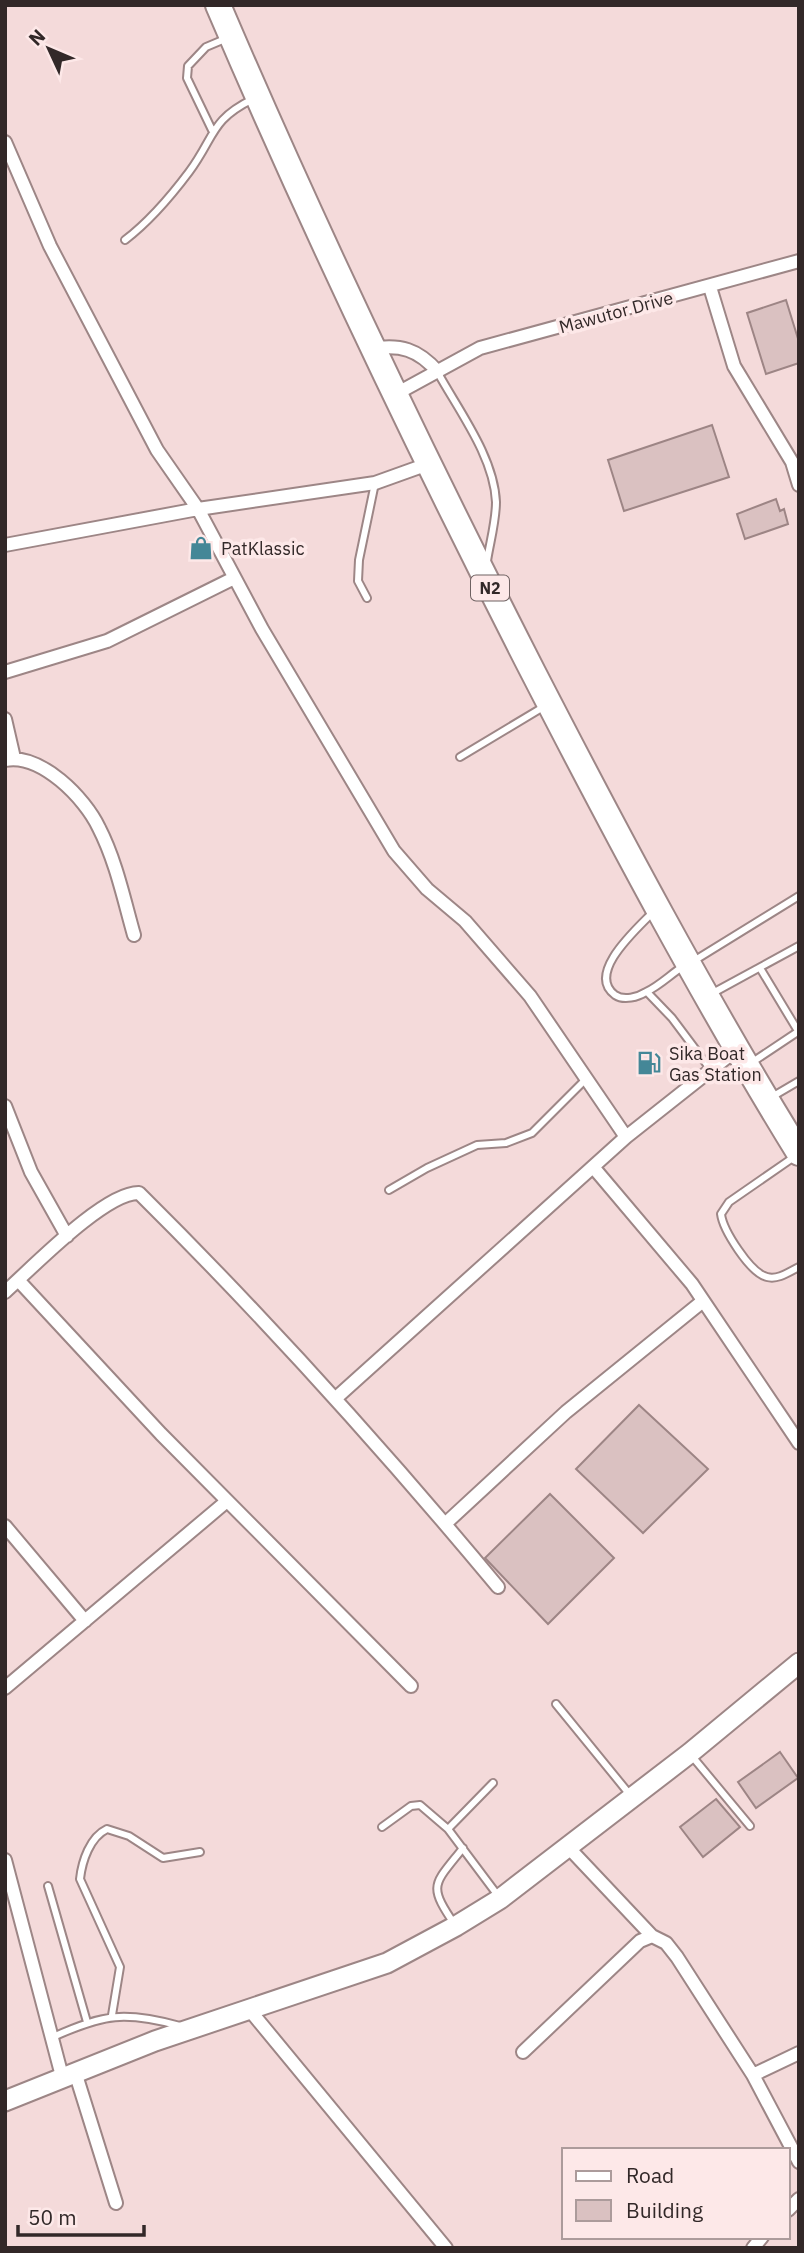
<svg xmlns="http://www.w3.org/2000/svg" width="804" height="2253" font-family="'IBM Plex Sans',sans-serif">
  <rect width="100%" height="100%" fill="#f4dada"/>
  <path fill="#dac1c1" stroke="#9d8585" stroke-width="2" d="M786 300 799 342V363L766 374 747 313Z
    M712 425 729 477 624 511 608 460Z
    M776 499 780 511 784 509 788 524 745 539 737 514Z
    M639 1405 708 1469 643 1533 576 1469Z
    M550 1494 614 1558 548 1624 485 1558Z
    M780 1752 798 1778 756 1808 738 1782Z
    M716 1799 740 1827 703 1857 680 1827Z"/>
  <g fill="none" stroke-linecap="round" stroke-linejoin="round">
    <g stroke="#9d8686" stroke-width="10">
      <path id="lane" d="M212 130 187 78 188 66 206 47 225 39
        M125 240C150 221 171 196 189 172 215 137 210 120 253 99
        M438 373C459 411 494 457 496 502 496 521 490 542 487 561
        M367 598 358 581 359 560 375 483
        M460 757 545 706
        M654 911C639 927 585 973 615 995 624 1001 638 997 646 992 659 986 670 975 682 967
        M692 962 799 896
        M760 968 798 1031
        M647 992 672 1018 711 1070
        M711 994 799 946
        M751 1063 799 1031
        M770 1098 799 1081
        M794 1157 729 1202 721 1214C723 1230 750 1273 767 1277 778 1280 789 1272 799 1267
        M389 1190 427 1168 477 1145 506 1143 532 1133 585 1080
        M556 1704 631 1796
        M691 1755 750 1826
        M382 1827 411 1806 420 1805 448 1829 499 1897
        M448 1829 493 1783
        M48 1886 87 2022
        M455 1925C427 1884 434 1885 463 1848
        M112 2015 120 1967 80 1879C82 1861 90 1837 107 1829L129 1836 163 1858 200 1852
        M53 2037C104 2014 125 2011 180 2026"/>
    </g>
    <g stroke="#9d8686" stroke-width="16">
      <path id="street" d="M5 142 50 246 157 450 198 509 262 629 394 851 427 889 465 921 530 996 626 1137
        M710 287 734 366 792 462 799 485
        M371 349C400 344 418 349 438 372
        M394 395 480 348 799 261
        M5 545 198 509 375 483 428 464
        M5 672 107 641 234 578
        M5 719 14 758
        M5 760C41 753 85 798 99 828 116 861 124 900 134 935
        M5 1106 31 1172 67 1236
        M594 1168 692 1284 799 1443
        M19 1281 161 1434 411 1686
        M5 1292C32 1268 105 1192 139 1193 266 1319 384 1450 498 1587
        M336 1398 626 1137 736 1050
        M445 1524 566 1412 703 1301
        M5 1526 85 1621
        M5 1688 227 1501
        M568 1847 652 1936
        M5 1860 63 2080
        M248 2008 446 2248
        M523 2052 640 1941 652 1936 666 1943 677 1957 753 2075 799 2162
        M76 2075 116 2203
        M753 2075 799 2053
        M788 2210 799 2199
        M753 2248 762 2237"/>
    </g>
    <g stroke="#9d8686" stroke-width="23">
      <path id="secondary" d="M5 2101 155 2041 387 1963 456 1926 500 1899 690 1753 799 1663"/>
    </g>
    <g stroke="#9d8686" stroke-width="28">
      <path id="highway" d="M218 5C315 232 421 453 533 672 617 835 703 997 799 1153"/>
    </g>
    <use href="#lane" stroke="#fff" stroke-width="6"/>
    <use href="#street" stroke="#fff" stroke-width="12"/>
    <use href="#secondary" stroke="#fff" stroke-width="19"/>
    <use href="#highway" stroke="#fff" stroke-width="24"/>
  </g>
  <defs>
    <g id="shop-bare" transform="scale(1.89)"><path d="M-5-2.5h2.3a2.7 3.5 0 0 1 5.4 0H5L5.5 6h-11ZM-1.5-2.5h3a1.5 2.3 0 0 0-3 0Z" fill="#448797" stroke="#fde8e8" stroke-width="2.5" paint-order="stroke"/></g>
    <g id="fuel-bare" transform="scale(1.89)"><path d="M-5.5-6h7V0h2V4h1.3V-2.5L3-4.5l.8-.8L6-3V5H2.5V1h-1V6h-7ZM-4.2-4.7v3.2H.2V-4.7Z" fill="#448797" stroke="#fde8e8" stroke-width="2.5" paint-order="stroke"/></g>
  </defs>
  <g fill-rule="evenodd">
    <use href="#shop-bare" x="201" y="548"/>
    <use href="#fuel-bare" x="649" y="1063"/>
  </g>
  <g text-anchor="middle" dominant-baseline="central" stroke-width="7" stroke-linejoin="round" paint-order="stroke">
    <rect fill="#fde8e8" stroke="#6f6262" stroke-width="2" x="471" y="575.5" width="38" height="25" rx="5"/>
    <g font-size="16" font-weight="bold" fill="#322828">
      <text x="490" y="588">N2</text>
    </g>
    <g font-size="18" fill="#322828" stroke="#fde8e8">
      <text transform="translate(616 312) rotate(-15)">Mawutor Drive</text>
    </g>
    <g font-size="18" fill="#322828" stroke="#fde8e8" text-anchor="start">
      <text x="221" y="548">PatKlassic</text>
      <text x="669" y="1053">Sika Boat<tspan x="669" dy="21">Gas Station</tspan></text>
    </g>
  </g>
  <rect width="804" height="2253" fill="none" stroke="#322828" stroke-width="14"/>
  <rect x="562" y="2148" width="228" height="91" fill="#fde8e8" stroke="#ac9b9b" stroke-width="2"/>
  <rect x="576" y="2171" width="35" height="10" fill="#ffffff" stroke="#ac9b9b" stroke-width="2"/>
  <text x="626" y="2183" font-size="21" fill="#322828">Road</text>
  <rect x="576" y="2200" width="35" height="21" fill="#dac1c1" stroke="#ac9b9b" stroke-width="2"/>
  <text x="626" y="2218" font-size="21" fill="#322828">Building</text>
  <g transform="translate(49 49) rotate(314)" stroke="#fde8e8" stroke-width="5" paint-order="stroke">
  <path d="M0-5L12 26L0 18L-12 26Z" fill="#322828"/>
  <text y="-10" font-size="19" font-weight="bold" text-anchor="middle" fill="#322828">N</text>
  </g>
  <path d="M18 2225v10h126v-10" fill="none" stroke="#322828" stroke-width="3.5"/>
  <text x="28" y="2225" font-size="21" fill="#322828" stroke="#fde8e8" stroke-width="5" paint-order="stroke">50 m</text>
</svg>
